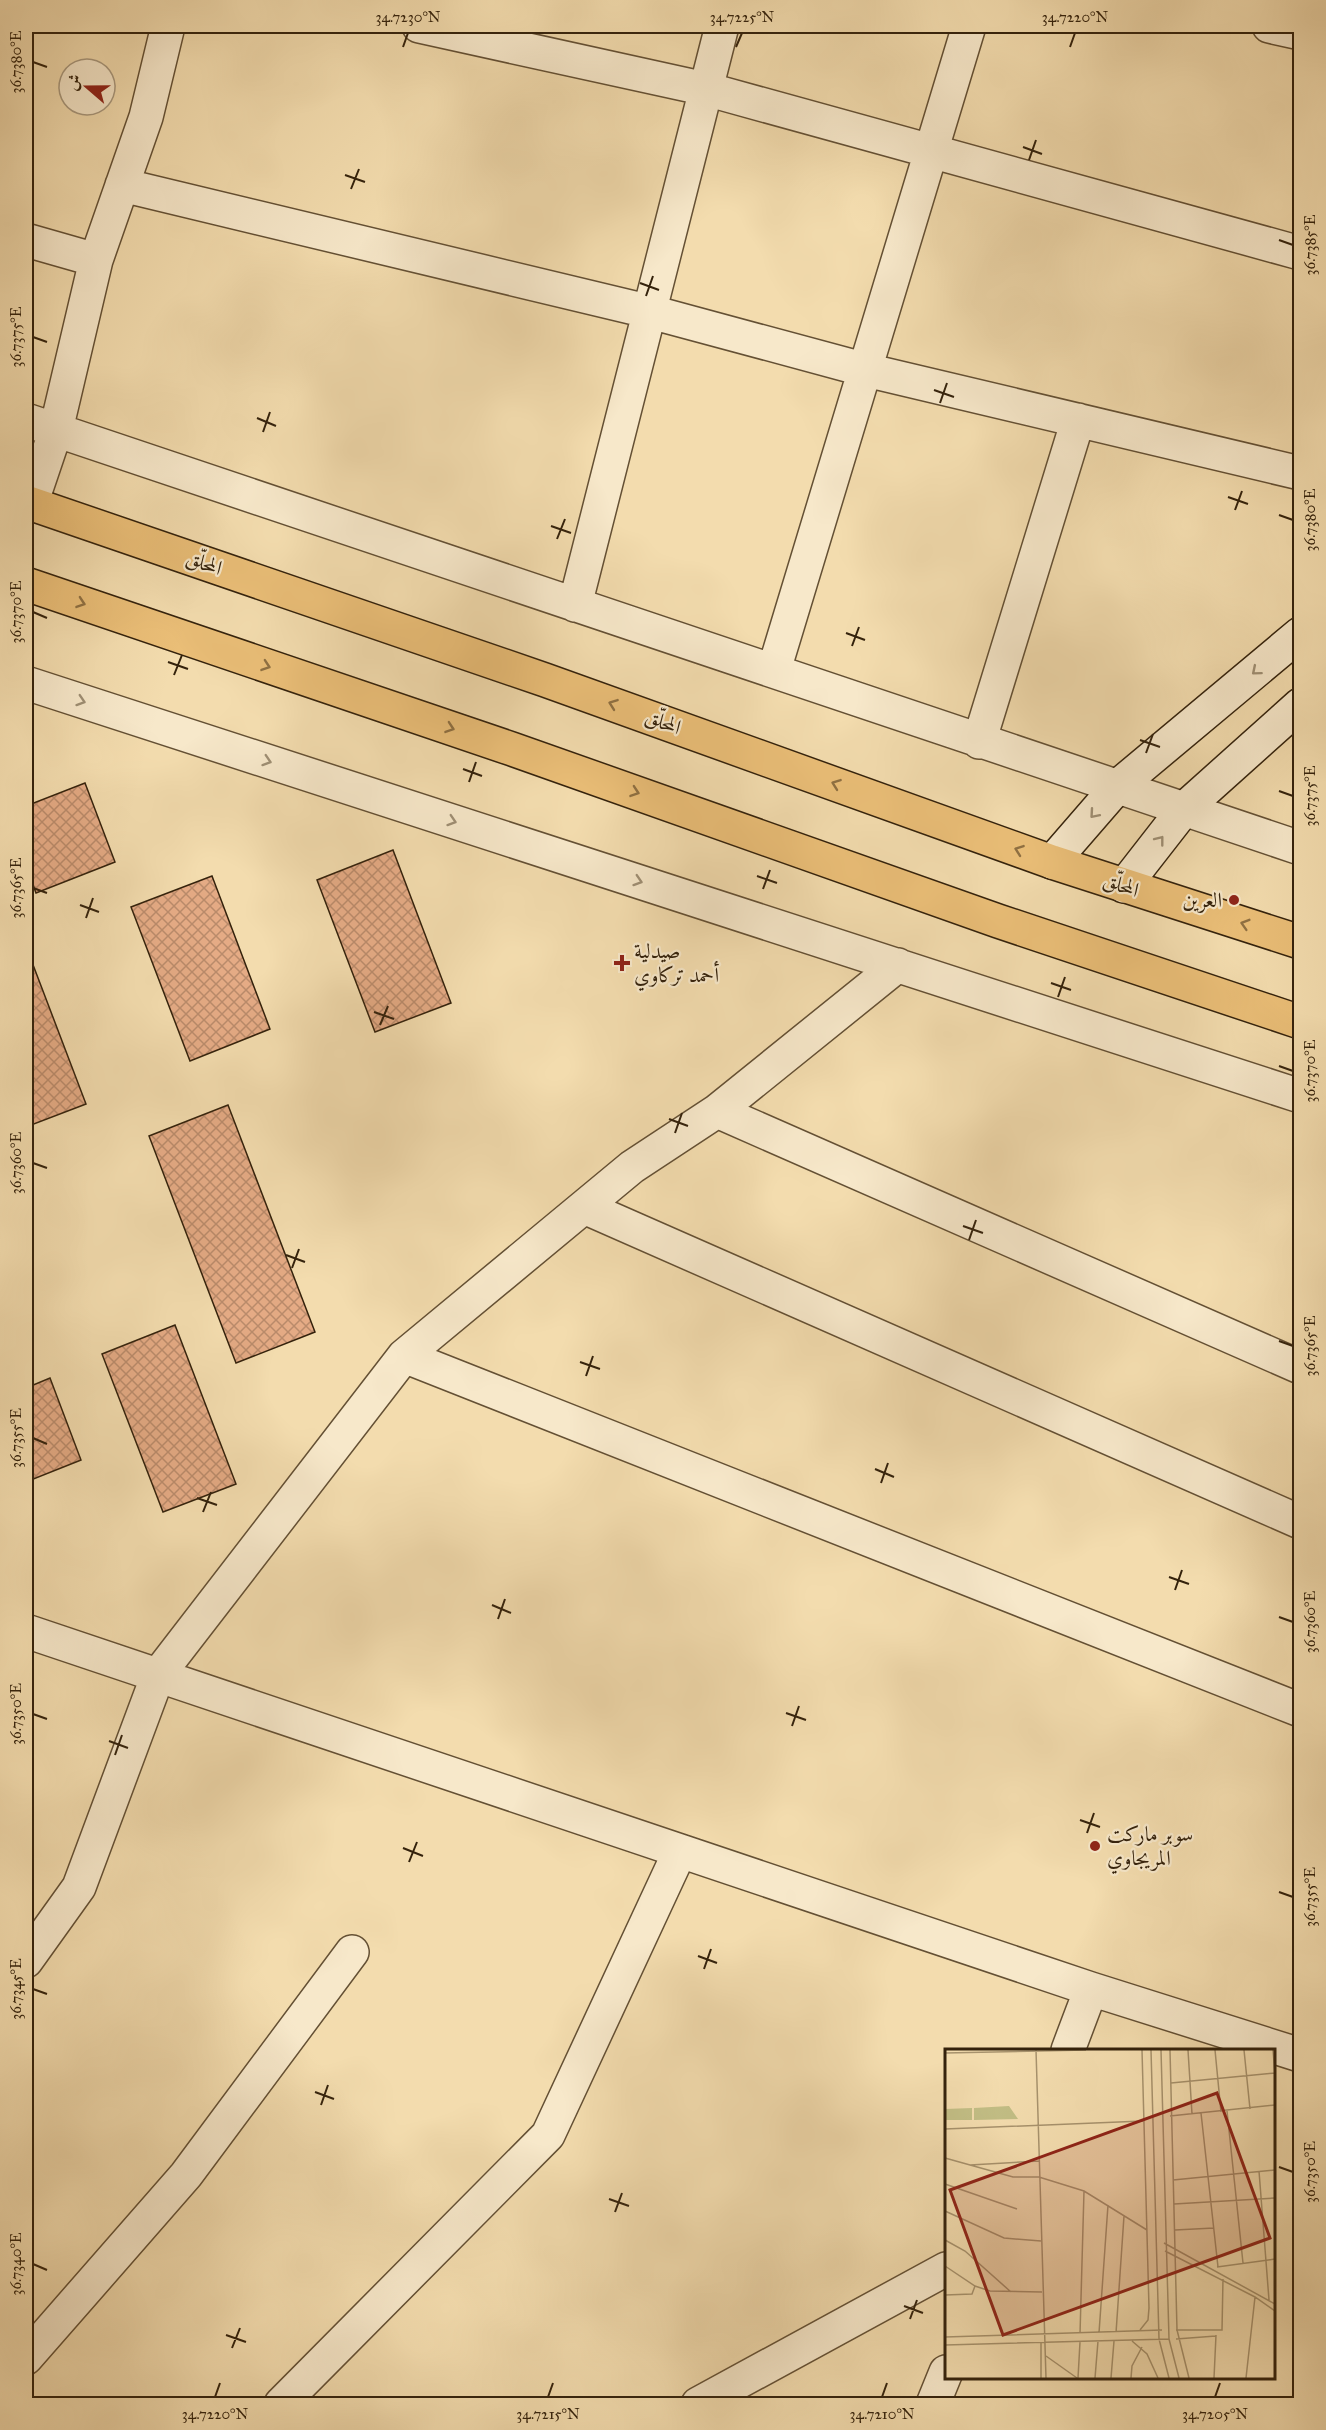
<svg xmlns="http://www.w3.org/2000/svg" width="1326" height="2430" font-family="'IM FELL Great Primer',Amiri,serif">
  <defs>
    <pattern id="building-cross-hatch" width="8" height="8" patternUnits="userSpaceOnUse" patternTransform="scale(1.5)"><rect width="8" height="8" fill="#e5ab85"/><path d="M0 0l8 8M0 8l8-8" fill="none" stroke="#ba8b6b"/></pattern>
  </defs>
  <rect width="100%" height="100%" fill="#f3dcae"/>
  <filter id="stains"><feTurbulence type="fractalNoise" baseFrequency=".00333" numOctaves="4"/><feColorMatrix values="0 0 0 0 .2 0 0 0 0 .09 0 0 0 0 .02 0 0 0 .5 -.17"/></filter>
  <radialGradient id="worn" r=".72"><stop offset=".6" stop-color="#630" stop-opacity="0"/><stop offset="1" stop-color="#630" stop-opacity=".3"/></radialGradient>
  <path fill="url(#building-cross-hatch)" stroke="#34220c" stroke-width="1.5" d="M85 783 115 862 36 893 26 866V806Z
    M393 850 451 1003 375 1032 317 880Z
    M212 876 270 1029 190 1061 131 907Z
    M27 949 86 1104 26 1127V950Z
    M228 1105 315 1332 236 1363 149 1136Z
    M175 1325 236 1484 163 1512 102 1354Z
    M50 1378 81 1460 26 1482V1388Z"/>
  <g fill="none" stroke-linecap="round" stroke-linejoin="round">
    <g stroke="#645034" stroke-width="36">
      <path id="minor" d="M419 26 706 89 1300 253
        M1269 26 1300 33
        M122 185 651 312 866 370 1300 473
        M26 240 96 260
        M26 420 1300 848
        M31 504 56 430 96 260 146 117 168 26
        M575 605 722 26
        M774 670 969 26
        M26 683 1300 1096
        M979 742 1078 420
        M717 1111 1300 1367
        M584 1207 1300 1522
        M404 1356 1300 1710
        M26 1631 1091 1989 1300 2055
        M26 1961 79 1887 158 1675 404 1356 632 1167 717 1111 898 965
        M1068 2050 1091 1989
        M26 2358 186 2175 352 1952
        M281 2404 548 2135 680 1851
        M698 2404 946 2269
        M933 2404 946 2372"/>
    </g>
    <g stroke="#34220c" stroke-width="36">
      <path id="secondary" d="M1052 862 1117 787 1300 634
        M1124 886 1184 809 1300 705"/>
    </g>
    <g stroke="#34220c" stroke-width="36">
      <path id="trunk" d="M26 502 545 680 1052 862 1300 942
        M26 584 512 749 998 921 1300 1022"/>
    </g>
    <use href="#minor" stroke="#f7e8ca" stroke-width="33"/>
    <use href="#secondary" stroke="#f7e8ca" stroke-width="33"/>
    <use href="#trunk" stroke="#eabe77" stroke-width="33"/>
  </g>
  <defs><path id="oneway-chevron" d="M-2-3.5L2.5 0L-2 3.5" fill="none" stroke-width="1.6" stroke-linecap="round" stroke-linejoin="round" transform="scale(1.5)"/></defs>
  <g stroke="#8f7042">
    <use href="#oneway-chevron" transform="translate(81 603) rotate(19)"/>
    <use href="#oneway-chevron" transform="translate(266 666) rotate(19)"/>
    <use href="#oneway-chevron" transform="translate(613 704) rotate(-160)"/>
    <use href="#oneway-chevron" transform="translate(450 728) rotate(19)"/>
    <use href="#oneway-chevron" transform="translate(836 784) rotate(-160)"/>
    <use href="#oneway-chevron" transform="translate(635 792) rotate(19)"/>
    <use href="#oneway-chevron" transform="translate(1019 850) rotate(-160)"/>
    <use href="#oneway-chevron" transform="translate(1245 924) rotate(-163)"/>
  </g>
  <g stroke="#9f8f74">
    <use href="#oneway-chevron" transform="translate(1256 671) rotate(140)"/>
    <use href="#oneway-chevron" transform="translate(81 701) rotate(18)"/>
    <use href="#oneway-chevron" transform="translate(267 761) rotate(18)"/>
    <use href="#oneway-chevron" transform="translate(1094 814) rotate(131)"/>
    <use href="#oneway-chevron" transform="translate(452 821) rotate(18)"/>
    <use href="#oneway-chevron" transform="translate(1160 840) rotate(-52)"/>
    <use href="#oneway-chevron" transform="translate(638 881) rotate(18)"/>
  </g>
  <path fill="none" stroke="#34220c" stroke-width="2" d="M403 47 408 33M736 47 742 33M1070 47 1075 33M33 62 47 67M1023 147 1042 154M1029 160 1036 140M345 175 365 182M351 189 359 169M1279 240 1293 245M640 283 659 290M646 296 653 276M33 337 47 342M934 390 954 397M940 403 947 383M257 418 276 426M263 432 270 412M1228 497 1248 504M1235 510 1242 491M1279 515 1293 520M551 526 571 533M557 539 565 519M33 612 47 618M846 633 865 640M852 646 859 627M168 662 188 669M174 675 182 655M1140 740 1160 747M1146 753 1153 734M463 769 482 776M469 782 476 762M1279 791 1293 796M757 876 777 883M33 888 47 893M763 889 770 870M80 905 99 912M86 918 93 898M1051 983 1071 990M1058 997 1065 977M374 1012 394 1019M380 1025 388 1006M1279 1066 1293 1071M669 1119 688 1126M675 1133 682 1113M33 1163 47 1168M963 1226 983 1233M969 1240 976 1220M286 1255 305 1262M292 1268 299 1249M1279 1341 1293 1346M580 1362 600 1369M586 1376 593 1356M33 1438 47 1444M875 1469 894 1477M881 1483 888 1463M197 1498 217 1505M203 1512 211 1492M1169 1577 1189 1584M1175 1590 1182 1570M492 1605 511 1613M1279 1617 1293 1622M498 1619 505 1599M786 1713 806 1720M33 1714 47 1719M792 1726 799 1706M109 1741 128 1748M115 1755 122 1735M1080 1820 1100 1827M1087 1833 1094 1813M403 1848 423 1856M409 1862 417 1842M1279 1892 1293 1897M698 1956 717 1963M704 1969 711 1949M33 1989 47 1994M315 2092 334 2099M321 2105 328 2085M1279 2167 1293 2172M609 2199 629 2206M615 2212 622 2193M33 2264 47 2270M904 2306 923 2313M910 2319 917 2300M226 2335 246 2342M232 2348 240 2328M215 2397 220 2383M548 2397 553 2383M882 2397 887 2383M1215 2397 1220 2383"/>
  <g fill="#8f2418" stroke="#f7e8ca" stroke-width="2">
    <circle cx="1234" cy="900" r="6"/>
    <path d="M619 954h6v6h6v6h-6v6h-6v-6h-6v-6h6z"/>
    <circle cx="1095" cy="1846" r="6"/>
  </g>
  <g text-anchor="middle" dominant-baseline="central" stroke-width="4.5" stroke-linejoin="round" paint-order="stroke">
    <g font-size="21" fill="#34220c" stroke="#f7e8ca">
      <text transform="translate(204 563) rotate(19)">المحلّق</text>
      <text transform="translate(663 722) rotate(20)">المحلّق</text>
      <text transform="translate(1121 885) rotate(18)">المحلّق</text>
    </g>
    <g font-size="21" fill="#34220c" stroke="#f7e8ca" text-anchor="start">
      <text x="1222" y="900" text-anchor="end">العرين</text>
      <text x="634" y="951">صيدلية<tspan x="634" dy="24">أحمد تركاوي</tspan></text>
      <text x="1107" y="1834">سوبر ماركت<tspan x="1107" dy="24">المريجاوي</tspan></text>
    </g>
  </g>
  <g transform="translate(945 2049)">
    <rect width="330" height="330" fill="#f3dcae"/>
    <path d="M64 57 73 70 29 71V59ZM27 59V71H0V60Z" fill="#c2be85"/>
    <path fill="none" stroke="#a7926d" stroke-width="1.5" d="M91 1 101 329M206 1 214 290M225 1 232 281 244 329M243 1 247 65M270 1 276 63M299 1 305 60M328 1 330 25M0 4 141 1M226 34 330 24M282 62 298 214M256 64 273 218M225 67 330 56M0 80 198 72M0 109 68 128H94L139 142 202 181M25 116 94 112M314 122 324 251M228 131 330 121M0 135 72 160M229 155 330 149M0 162 59 189 96 192M230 181 269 179M0 191 20 202 66 243M219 194 330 255M220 202 310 248 330 262M0 217 30 237 45 242 97 243M272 218 330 210M0 246 27 245 30 237M195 281 203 271 204 259 197 1M231 281H277L278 230M154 284 163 156M171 284 179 167M135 285 139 142M0 288 217 281M214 290 224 329M224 290 234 329M231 290 271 287M187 292 202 305 213 329M96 293V329M0 296 224 290 216 1M101 307 132 329M133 329 135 293M150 329 153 292M166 329 169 292M186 329 187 317 197 298M269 329 271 286M301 329 310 248"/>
    <path fill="#8f2418" fill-opacity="0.15" stroke="#8f2418" stroke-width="3" d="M272 44 325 189 58 286 5 141Z"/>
    <rect width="330" height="330" fill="none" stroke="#34220c" stroke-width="3"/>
  </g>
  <rect width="1326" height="2430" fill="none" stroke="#f3dcae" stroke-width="66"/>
  <g transform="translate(87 87) rotate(290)"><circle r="28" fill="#f7e8ca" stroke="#a9997e" stroke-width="1.5"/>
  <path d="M0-4.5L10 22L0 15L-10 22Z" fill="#8f2418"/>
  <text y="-9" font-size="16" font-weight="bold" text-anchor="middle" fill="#34220c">ش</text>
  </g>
  <rect x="33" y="33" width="1260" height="2364" fill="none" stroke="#34220c" stroke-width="2"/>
  <g font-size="15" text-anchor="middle" fill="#34220c">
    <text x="408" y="22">34.7230°N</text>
    <text x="742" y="22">34.7225°N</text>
    <text x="1075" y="22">34.7220°N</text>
    <text transform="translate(16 62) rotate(-90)" y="5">36.7380°E</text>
    <text transform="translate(1310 245) rotate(-90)" y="5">36.7385°E</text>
    <text transform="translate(16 337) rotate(-90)" y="5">36.7375°E</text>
    <text transform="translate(1310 520) rotate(-90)" y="5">36.7380°E</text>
    <text transform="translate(16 612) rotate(-90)" y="5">36.7370°E</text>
    <text transform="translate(1310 796) rotate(-90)" y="5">36.7375°E</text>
    <text transform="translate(16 888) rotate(-90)" y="5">36.7365°E</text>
    <text transform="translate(1310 1071) rotate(-90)" y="5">36.7370°E</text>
    <text transform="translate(16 1163) rotate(-90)" y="5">36.7360°E</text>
    <text transform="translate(1310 1346) rotate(-90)" y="5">36.7365°E</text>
    <text transform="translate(16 1438) rotate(-90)" y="5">36.7355°E</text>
    <text transform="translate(1310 1622) rotate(-90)" y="5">36.7360°E</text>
    <text transform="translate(16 1714) rotate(-90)" y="5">36.7350°E</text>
    <text transform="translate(1310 1897) rotate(-90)" y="5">36.7355°E</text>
    <text transform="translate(16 1989) rotate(-90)" y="5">36.7345°E</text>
    <text transform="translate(1310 2172) rotate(-90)" y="5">36.7350°E</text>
    <text transform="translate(16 2264) rotate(-90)" y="5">36.7340°E</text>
    <text x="215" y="2419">34.7220°N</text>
    <text x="548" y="2419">34.7215°N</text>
    <text x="882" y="2419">34.7210°N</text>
    <text x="1215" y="2419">34.7205°N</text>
  </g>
  <rect width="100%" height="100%" filter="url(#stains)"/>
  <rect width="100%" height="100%" fill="url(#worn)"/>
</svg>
